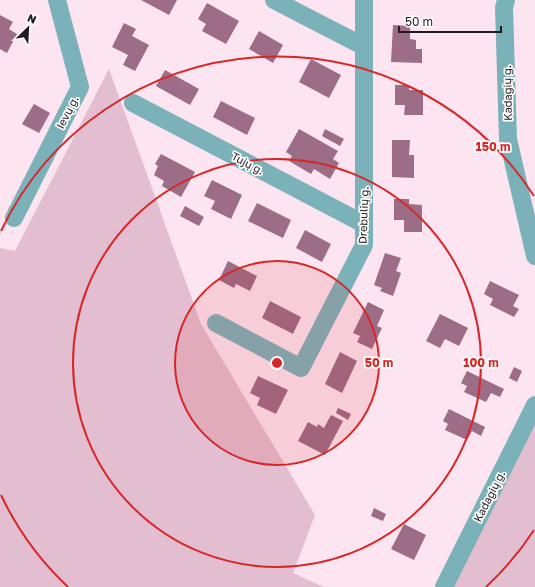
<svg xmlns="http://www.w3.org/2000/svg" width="535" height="587" font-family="'Golos Text',sans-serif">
  <rect width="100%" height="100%" fill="#fce4f0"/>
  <path fill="#e3bdd0" d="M109 69 201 324 315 515 293 573 324 587H0V248L15 251Z
    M535 425V587H453Z"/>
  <path fill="#9d6c86" d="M141 0H177L169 15Z
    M207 3 239 21 226 44 202 31 206 24 198 19Z
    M0 15 13 22 9 29 17 34 7 53 0 49Z
    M124 23 136 29 132 36 149 45 135 71 123 65 128 55 112 47Z
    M393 25 410 26V39L416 40V49H422V63L391 62Z
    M259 31 283 45 273 63 249 49Z
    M311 59 341 75 329 98 299 82Z
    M165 70 199 89 190 105 156 86Z
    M395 85H409V90H423V115H404L405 105H395Z
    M221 101 255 118 247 135 213 117Z
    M34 104 50 113 39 133 22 124Z
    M299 129 338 151 333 159 339 163 330 179 314 169 311 174 289 161 292 156 286 152Z
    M325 129 344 139 340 146 322 136Z
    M392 140H410L409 155H414V178L392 177Z
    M161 154 195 172 181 197 162 186 164 181 154 175 158 166 155 164Z
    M212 180 242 195 231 219 211 209 215 201 204 196Z
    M394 199H409V204L422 205V232H404V220H394Z
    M257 203 291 220 283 238 248 221Z
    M185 206 204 217 199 226 180 216Z
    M305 230 331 244 322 262 296 248Z
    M385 253 401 258 396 271 401 273 393 296 380 291 382 288 374 285Z
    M228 261 257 276 250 291 236 284 234 288 219 280Z
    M490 281 519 295 513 306 519 309 514 317 490 305 493 299 484 294Z
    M270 301 301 317 293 334 262 318Z
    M368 302 384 310 377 326 382 328 372 349 357 342 360 336 353 333Z
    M440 314 468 328 459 346 445 339 440 348 426 341Z
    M340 352 357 361 342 393 325 384Z
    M514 367 522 371 517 382 509 378Z
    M467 371 504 389 500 397 491 393 486 402 464 392 467 386 461 383Z
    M258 376 288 390 276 414 257 405 260 398 250 393Z
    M338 408 351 414 348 420 336 413Z
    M449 409 485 427 481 436 472 431 467 440 445 430 448 424 443 421Z
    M331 415 343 421 325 455 298 441 308 422 317 427 318 424 324 428Z
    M374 508 386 514 383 521 371 516Z
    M404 524 426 535 414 560 391 549Z"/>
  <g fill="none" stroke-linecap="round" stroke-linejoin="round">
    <path stroke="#7bb2ba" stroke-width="18" d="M274 0 363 46
      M506 0 504 8 508 139 535 256
      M133 103 364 224
      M14 218 80 87 57 0
      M216 323 301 368 364 245V0
      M444 587 535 405"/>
  </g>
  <circle cx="277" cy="363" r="102" fill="#d62828" fill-opacity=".12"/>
  <g fill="none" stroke="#d62828" stroke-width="2">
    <circle cx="277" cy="363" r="102"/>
    <circle cx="277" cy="363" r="204"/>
    <path d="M534 530A306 306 0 0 1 486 587M68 587A306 306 0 0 1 1 495M1 231A306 306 0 0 1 534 196"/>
  </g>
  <g text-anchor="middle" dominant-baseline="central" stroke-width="3.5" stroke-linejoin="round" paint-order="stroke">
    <g font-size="11" fill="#221a1e" stroke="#fff">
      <text transform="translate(507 93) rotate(-91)">Kadagių g.</text>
      <text transform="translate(67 112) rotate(-63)">Ievų g.</text>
      <text transform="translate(248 163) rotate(28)">Tujų g.</text>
      <text transform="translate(363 215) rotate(-88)">Drebulių g.</text>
      <text transform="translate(489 496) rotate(-63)">Kadagių g.</text>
    </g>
  </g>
  <circle cx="277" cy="363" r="6" fill="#d62828" stroke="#fff" stroke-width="2"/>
  <g font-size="12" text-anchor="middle" font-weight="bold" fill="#d62828" stroke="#fff" stroke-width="3.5" stroke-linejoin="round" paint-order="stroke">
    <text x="493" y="151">150 m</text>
    <text x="379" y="367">50 m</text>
    <text x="481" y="367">100 m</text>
  </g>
  <g transform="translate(28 28) rotate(24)" stroke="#ffffff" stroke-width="3" paint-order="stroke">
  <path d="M0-3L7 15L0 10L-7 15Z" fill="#221a1e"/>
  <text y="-6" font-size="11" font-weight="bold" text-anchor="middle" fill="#221a1e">N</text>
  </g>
  <path d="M399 26v6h102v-6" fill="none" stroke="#221a1e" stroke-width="2"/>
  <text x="405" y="26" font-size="12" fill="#221a1e" stroke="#ffffff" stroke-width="3" paint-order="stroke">50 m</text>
</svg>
